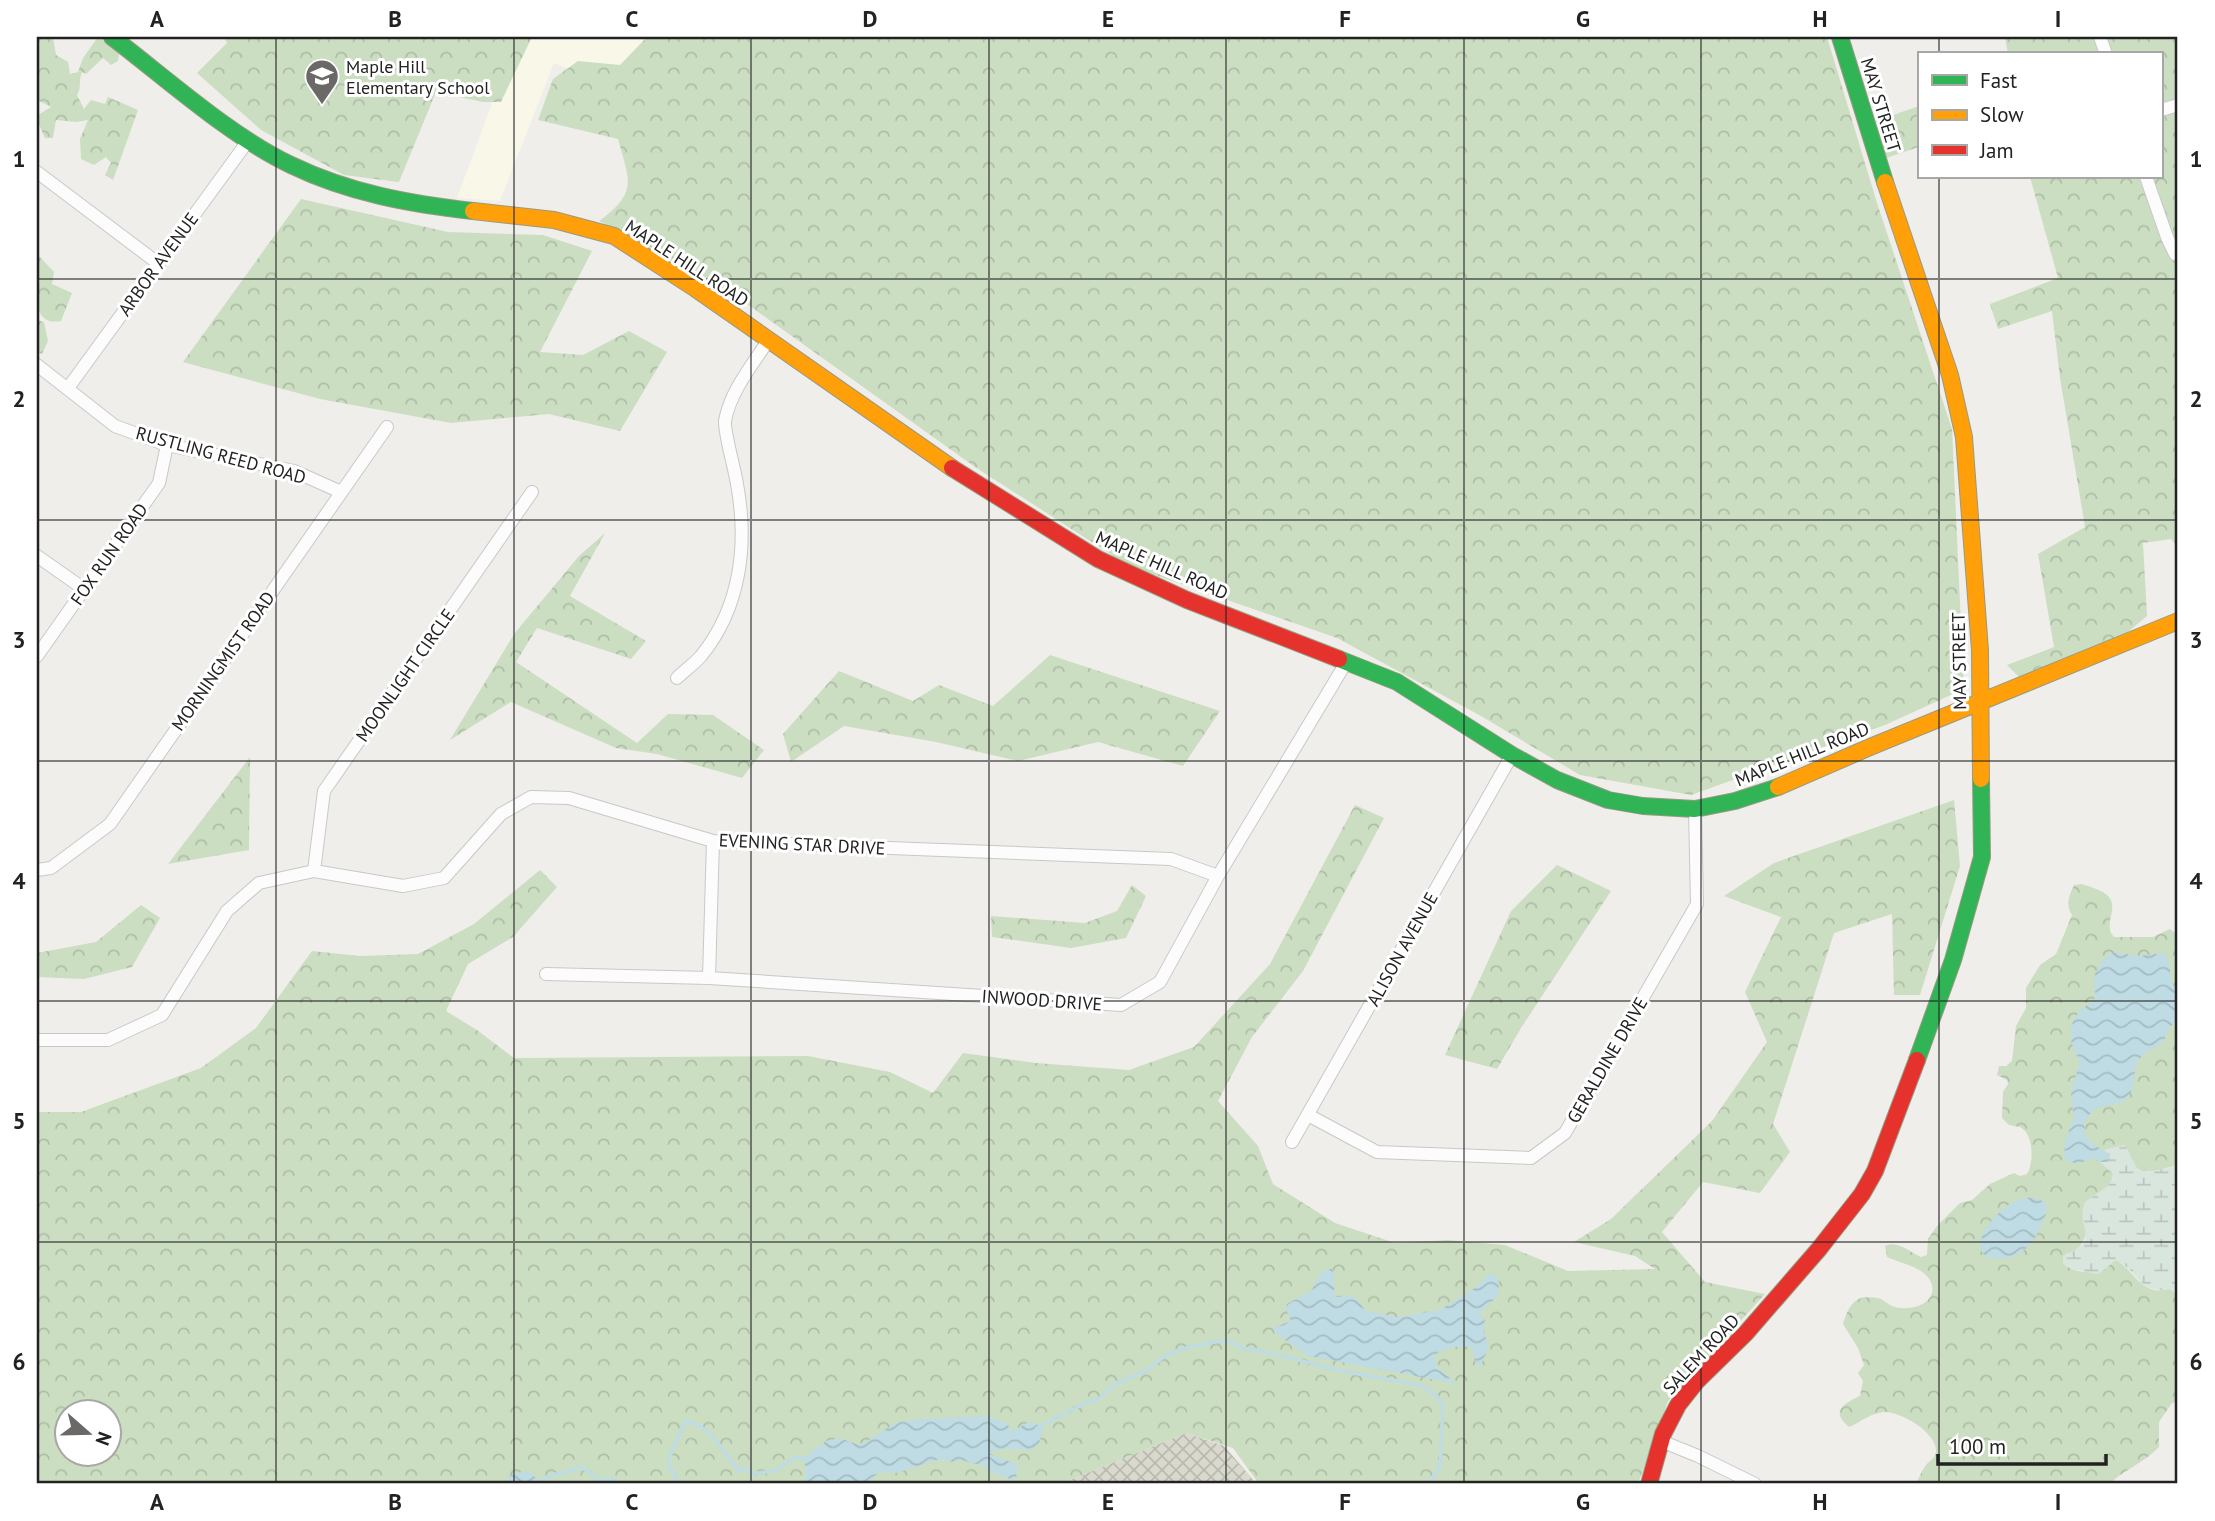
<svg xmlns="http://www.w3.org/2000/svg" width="2215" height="1521" font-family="'PT Sans',sans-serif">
  <defs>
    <pattern id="construction-cross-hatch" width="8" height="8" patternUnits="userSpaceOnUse" patternTransform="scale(1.75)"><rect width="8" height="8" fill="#d9d9cd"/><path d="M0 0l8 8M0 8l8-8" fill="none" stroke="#babab0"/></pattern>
    <pattern id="forest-crowns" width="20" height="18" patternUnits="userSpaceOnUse" patternTransform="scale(1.75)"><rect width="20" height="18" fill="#cbdec1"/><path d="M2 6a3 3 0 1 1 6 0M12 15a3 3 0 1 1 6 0" fill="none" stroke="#aebea6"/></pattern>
    <pattern id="wetland-marsh" width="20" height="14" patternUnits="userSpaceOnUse" patternTransform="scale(1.75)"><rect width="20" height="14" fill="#d9e6de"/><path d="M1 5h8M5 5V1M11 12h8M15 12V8" fill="none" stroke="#bac5be"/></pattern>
    <pattern id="water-waves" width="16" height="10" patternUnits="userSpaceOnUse" patternTransform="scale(1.75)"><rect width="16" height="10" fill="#bfdbe3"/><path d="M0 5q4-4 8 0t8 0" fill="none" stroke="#a4bcc2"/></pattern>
  </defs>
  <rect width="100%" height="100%" fill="#f0eeeb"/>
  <path fill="#f8f7e8" d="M498 37H687L649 100 554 63 500 201 457 198 514 44Z"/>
  <path fill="url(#construction-cross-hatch)" d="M1186 1433 1224 1446 1257 1484H1060Z"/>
  <path fill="url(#forest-crowns)" fill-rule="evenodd" d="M37 37H53L56 55 68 62 70 74 78 72 83 58 98 37H104L120 48 118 61 111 65 103 58 86 74 82 72C78 80 82 88 77 95L84 109 91 100 105 104 108 97 138 110 113 180 105 175 111 163 106 157 94 165 81 159 80 139 88 120 76 122 56 120 53 138H45L37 120 38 115 51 107 37 100Z
    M224 37H527L531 39 501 102H483L436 92 399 182 344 175 261 130 197 73 227 43Z
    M647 37H1827L1877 203 1952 429 1964 689 1885 725 1691 795 1580 775 1481 716 1337 638 1129 566 975 467 730 292 599 221C639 192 629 180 618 139L538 120 553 79 578 61 620 65Z
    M2005 37H2178V547L2171 539 2143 543 2147 616 2128 632 2020 678 2007 665 2054 647 2038 554 2085 527 2060 378 2052 311 1998 329 1990 304 2058 278 2030 177H2161V54H2008Z
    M1919 106V147L1886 158 1876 121Z
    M301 199 448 232 543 235 592 251 540 352 583 355 629 331 667 352 620 431 549 414 451 423 320 399 183 362Z
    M37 254 54 272 52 284 72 293 61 321C34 326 35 297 40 279H37Z
    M37 320 44 322 48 341 42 354 37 352Z
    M605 533 570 596 646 641 631 659 537 628 516 662 637 743 668 714 713 715 764 750 742 778 657 754 616 748 511 702 450 740 514 634 579 556Z
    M1050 655 1220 711 1183 766 1098 742 1018 761 936 742 844 726 791 762 783 734 839 671 913 701 939 685 993 706Z
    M250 757 249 850 168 864Z
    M1954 800 1960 866 1920 995H1894L1892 914 1834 933 1773 1124 1790 1152 1760 1193 1703 1182 1662 1232 1705 1282 1765 1294 1668 1401 1638 1484H1259L1233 1448 1186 1433 1060 1484H37V1112H81L201 1068 256 1028 312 951 360 956 418 954 474 924 540 870 557 887 513 937 468 964 446 1011 477 1030 514 1058 808 1056 890 1072 933 1093 963 1053 1036 1063 1129 1070 1194 1047 1270 964 1355 805 1384 818 1303 971 1252 1037 1218 1101 1258 1146 1273 1184 1335 1223 1395 1243 1448 1240 1505 1245 1568 1271 1655 1269 1635 1256 1574 1242 1611 1219 1712 1121 1767 1042 1745 992 1781 917 1724 896 1774 863ZM66 1412H108V1454H66Z
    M1557 865 1611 891 1521 1028 1497 1069 1445 1055 1511 911Z
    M2082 884C2090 887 2103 890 2109 897 2119 910 2102 925 2114 937H2153L2170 929 2178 935V1166C2165 1166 2145 1179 2135 1166 2130 1160 2130 1152 2125 1145L2105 1150 2110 1155 2108 1162H2102L2113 1173C2113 1186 2101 1192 2091 1198 2088 1218 2091 1249 2066 1254L2063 1263C2083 1280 2097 1268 2116 1260 2129 1267 2137 1284 2151 1289 2166 1295 2169 1280 2178 1299V1402L2172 1403 2159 1422V1447C2144 1463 2125 1469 2109 1484H1916C1919 1478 1922 1470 1926 1465 1930 1460 1935 1459 1936 1452 1938 1433 1900 1411 1884 1412 1871 1413 1861 1422 1849 1427 1829 1411 1845 1403 1860 1396L1863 1381 1858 1373 1864 1365 1858 1348 1843 1324C1846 1314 1850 1302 1861 1298 1866 1297 1873 1297 1878 1298 1883 1299 1887 1304 1892 1306 1907 1312 1936 1306 1932 1285 1927 1267 1901 1264 1887 1257L1885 1246C1898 1240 1909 1252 1921 1257L1927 1255 1928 1239 1937 1226 1960 1203 1972 1200 1990 1184 2014 1173 2020 1176 2027 1174C2034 1163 2034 1134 2020 1127 2016 1126 2012 1126 2009 1125L2002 1118 2003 1092 2008 1084 2007 1080 1997 1075 1999 1066H2006L2012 1061 2016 1026 2026 1008V988L2040 965 2056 954 2072 915C2065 904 2069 896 2074 885Z
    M1132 885 1146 896 1126 938 1071 948 992 937 991 916 1085 923 1117 911Z
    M141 905 160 918 132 967 84 979 37 977V953L96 942Z"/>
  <path fill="url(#wetland-marsh)" d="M2125 1145 2138 1170 2152 1171 2178 1166V1299L2172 1289C2138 1295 2141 1273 2116 1260L2100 1273 2096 1274 2072 1269 2063 1263V1256C2105 1237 2074 1231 2085 1202L2108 1186 2113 1177 2112 1173 2100 1162H2108L2110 1155 2104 1150Z"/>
  <path fill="url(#water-waves)" d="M2115 952 2139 956 2164 953 2168 959 2172 983 2178 992V1021L2169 1027C2164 1052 2149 1045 2138 1061 2133 1069 2137 1084 2128 1097 2116 1112 2092 1098 2085 1124 2081 1141 2100 1147 2110 1155L2108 1162H2100L2093 1158C2082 1163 2074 1166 2064 1158L2065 1141 2074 1118 2071 1094 2080 1061C2069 1043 2065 1027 2081 1010 2085 1006 2091 1004 2094 999 2097 993 2094 988 2094 983 2094 969 2104 956 2115 952Z
    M2032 1197 2045 1202C2049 1213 2043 1222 2038 1232 2032 1244 2024 1253 2011 1257 1995 1262 1974 1259 1982 1236 1986 1225 1998 1213 2007 1206 2014 1201 2023 1199 2032 1197Z
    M1328 1269H1332C1336 1277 1332 1288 1336 1297L1354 1296 1366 1311 1397 1317 1440 1310 1475 1288 1488 1275 1495 1274 1499 1282 1498 1296 1479 1313 1485 1319 1484 1333 1489 1347 1481 1365H1476L1472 1348C1460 1345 1443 1348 1434 1356L1438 1369 1458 1384 1308 1356 1274 1332 1273 1328 1291 1321 1286 1309 1287 1304 1312 1290 1320 1273Z
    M987 1416 1007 1423 1012 1432 1028 1422 1035 1423 1043 1430 1039 1443 1032 1450C1018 1451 1002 1445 989 1454L1014 1463 1018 1467 1016 1478 1013 1480 991 1472 984 1466 961 1460 952 1462 940 1459 897 1473 880 1472 872 1478 874 1484H798C809 1480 806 1468 803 1459L826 1441 839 1438 856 1444 864 1443 897 1422 921 1419Z
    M524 1471 531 1473 541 1484H506L509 1476Z"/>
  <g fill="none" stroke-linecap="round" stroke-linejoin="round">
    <path stroke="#bfdbe3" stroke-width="3.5" d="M1037 1428 1089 1401 1095 1402 1114 1385 1148 1370 1166 1355 1182 1349 1219 1341 1234 1343 1242 1348 1262 1351 1347 1372 1420 1385 1436 1395 1443 1406 1440 1466 1429 1484
      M540 1482C556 1469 563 1477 578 1467L587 1470 597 1480 613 1479 615 1484
      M675 1484 676 1476 668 1465 669 1458 685 1422C711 1423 723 1454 739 1470L747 1468 752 1474C759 1472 769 1473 775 1470 788 1465 790 1454 806 1459"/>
    <g stroke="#c9c8c7" stroke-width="14">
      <path id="street" d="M2100 37 2106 54
        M2161 110 2178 105
        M37 172 159 264
        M2146 177 2167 237 2175 254
        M37 365 115 426 167 445 294 471 341 492
        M68 388 248 141
        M37 556 84 589
        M37 656 159 483 167 445
        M677 678C684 671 694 664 701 656 741 607 748 544 737 484 735 470 724 432 725 421 730 392 752 365 768 341
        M37 870 51 868 110 824 387 427
        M314 871 324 791 532 492
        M546 974 709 978 1121 1005 1160 982 1218 876 1347 661
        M709 978 713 841
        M37 1040H108L162 1015 227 911 259 883 314 871 403 886 444 878 501 814 531 797 569 798 713 841 1171 859 1218 876
        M1308 1115 1377 1152 1531 1158 1565 1133 1697 904 1695 809
        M1292 1142 1512 755
        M1661 1441 1698 1456 1755 1484"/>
    </g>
    <g stroke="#999a82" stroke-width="18">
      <path id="fast" d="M112 37C167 79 230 136 291 165 349 193 410 204 473 211
        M1840 37 1885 182
        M1339 659 1397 682 1512 755 1557 780 1608 800 1643 806 1695 809 1735 801 1778 787
        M1917 1060 1953 960 1982 857 1981 779"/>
    </g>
    <g stroke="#999a82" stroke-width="18">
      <path id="slow" d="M1885 182 1950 375 1964 437 1980 650 1981 779
        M473 211 554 220 614 236 696 289 952 468
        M1778 787 1870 747 2178 621"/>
    </g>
    <g stroke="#999a82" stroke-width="18">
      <path id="jam" d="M952 468 1098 559 1187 600 1339 659
        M1649 1484 1663 1434 1678 1405 1697 1381 1746 1333 1819 1249 1862 1194 1875 1171 1917 1060"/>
    </g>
    <use href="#street" stroke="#fdfcfc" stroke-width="12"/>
    <use href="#fast" stroke="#30b455" stroke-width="16"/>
    <use href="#slow" stroke="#ff9f0a" stroke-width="16"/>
    <use href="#jam" stroke="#e5322d" stroke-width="16"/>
  </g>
  <path fill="none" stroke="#222" stroke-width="2" stroke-opacity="0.55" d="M276 37V1484M514 37V1484M751 37V1484M989 37V1484M1226 37V1484M1464 37V1484M1701 37V1484M1939 37V54M1939 177V1484M37 279H2178M37 520H2178M37 761H2178M37 1001H2178M37 1242H2178"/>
  <defs>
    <g id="school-pin" transform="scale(1.75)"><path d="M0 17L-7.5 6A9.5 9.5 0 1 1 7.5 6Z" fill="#6a6968" stroke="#fff"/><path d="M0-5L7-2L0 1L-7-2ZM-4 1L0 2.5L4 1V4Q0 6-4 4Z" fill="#fff"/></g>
  </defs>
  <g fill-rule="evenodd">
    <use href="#school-pin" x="322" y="76"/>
  </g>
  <g text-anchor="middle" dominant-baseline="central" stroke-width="6" stroke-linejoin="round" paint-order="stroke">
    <g font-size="18" fill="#222" stroke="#fff" text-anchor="start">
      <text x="346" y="66">Maple Hill<tspan x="346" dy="21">Elementary School</tspan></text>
    </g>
    <g font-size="18" fill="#222" stroke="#fff">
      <text transform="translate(1881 105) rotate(73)">MAY STREET</text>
      <text transform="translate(687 263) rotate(33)">MAPLE HILL ROAD</text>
      <text transform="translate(158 264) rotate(-54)">ARBOR AVENUE</text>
      <text transform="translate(221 455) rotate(15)">RUSTLING REED ROAD</text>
      <text transform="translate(109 554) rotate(-55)">FOX RUN ROAD</text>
      <text transform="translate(1162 565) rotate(24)">MAPLE HILL ROAD</text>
      <text transform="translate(223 661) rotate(-55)">MORNINGMIST ROAD</text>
      <text transform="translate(1959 661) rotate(-91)">MAY STREET</text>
      <text transform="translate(405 675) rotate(-55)">MOONLIGHT CIRCLE</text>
      <text transform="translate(1802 754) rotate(-22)">MAPLE HILL ROAD</text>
      <text transform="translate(802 844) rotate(3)">EVENING STAR DRIVE</text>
      <text transform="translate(1402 949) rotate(-61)">ALISON AVENUE</text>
      <text transform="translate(1042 1000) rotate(4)">INWOOD DRIVE</text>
      <text transform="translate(1607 1060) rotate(-60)">GERALDINE DRIVE</text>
      <text transform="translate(1701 1354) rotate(-47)">SALEM ROAD</text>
    </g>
  </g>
  <rect width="2215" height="1521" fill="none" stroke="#ffffff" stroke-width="77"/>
  <rect x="1918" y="52" width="245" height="126" fill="#ffffff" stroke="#a7a7a7" stroke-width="2"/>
  <rect x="1932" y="75" width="35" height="10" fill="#30b455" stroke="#a7a7a7" stroke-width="2"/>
  <text x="1980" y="88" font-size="21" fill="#222222">Fast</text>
  <rect x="1932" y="110" width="35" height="10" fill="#ff9f0a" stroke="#a7a7a7" stroke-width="2"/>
  <text x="1980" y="122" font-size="21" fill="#222222">Slow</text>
  <rect x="1932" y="145" width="35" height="10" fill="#e5322d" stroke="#a7a7a7" stroke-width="2"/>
  <text x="1980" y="158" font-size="21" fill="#222222">Jam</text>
  <g transform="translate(88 1433) rotate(110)"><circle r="33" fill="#ffffff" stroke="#a7a7a7" stroke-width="2"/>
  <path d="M0-5L12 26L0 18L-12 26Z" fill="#6a6968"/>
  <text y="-10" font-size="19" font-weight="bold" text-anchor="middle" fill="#222222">N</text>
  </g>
  <path d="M1938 1454v10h168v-10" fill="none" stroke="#222222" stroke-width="3.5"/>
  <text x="1949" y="1454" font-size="21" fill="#222222" stroke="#ffffff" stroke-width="5" paint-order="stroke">100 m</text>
  <rect x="38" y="38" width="2138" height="1444" fill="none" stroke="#222" stroke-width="2.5"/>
  <g font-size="23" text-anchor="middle" font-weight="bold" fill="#222">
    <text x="157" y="27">A</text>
    <text x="395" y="27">B</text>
    <text x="632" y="27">C</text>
    <text x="870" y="27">D</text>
    <text x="1108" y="27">E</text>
    <text x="1345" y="27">F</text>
    <text x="1583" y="27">G</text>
    <text x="1820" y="27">H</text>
    <text x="2058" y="27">I</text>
    <text x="19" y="167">1</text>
    <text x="2196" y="167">1</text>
    <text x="19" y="407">2</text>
    <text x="2196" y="407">2</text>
    <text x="19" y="648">3</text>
    <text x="2196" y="648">3</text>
    <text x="19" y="889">4</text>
    <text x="2196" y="889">4</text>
    <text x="19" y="1129">5</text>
    <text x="2196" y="1129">5</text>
    <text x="19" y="1370">6</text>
    <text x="2196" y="1370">6</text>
    <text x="157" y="1510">A</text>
    <text x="395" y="1510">B</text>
    <text x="632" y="1510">C</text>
    <text x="870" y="1510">D</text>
    <text x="1108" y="1510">E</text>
    <text x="1345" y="1510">F</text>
    <text x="1583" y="1510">G</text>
    <text x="1820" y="1510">H</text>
    <text x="2058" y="1510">I</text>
  </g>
</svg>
